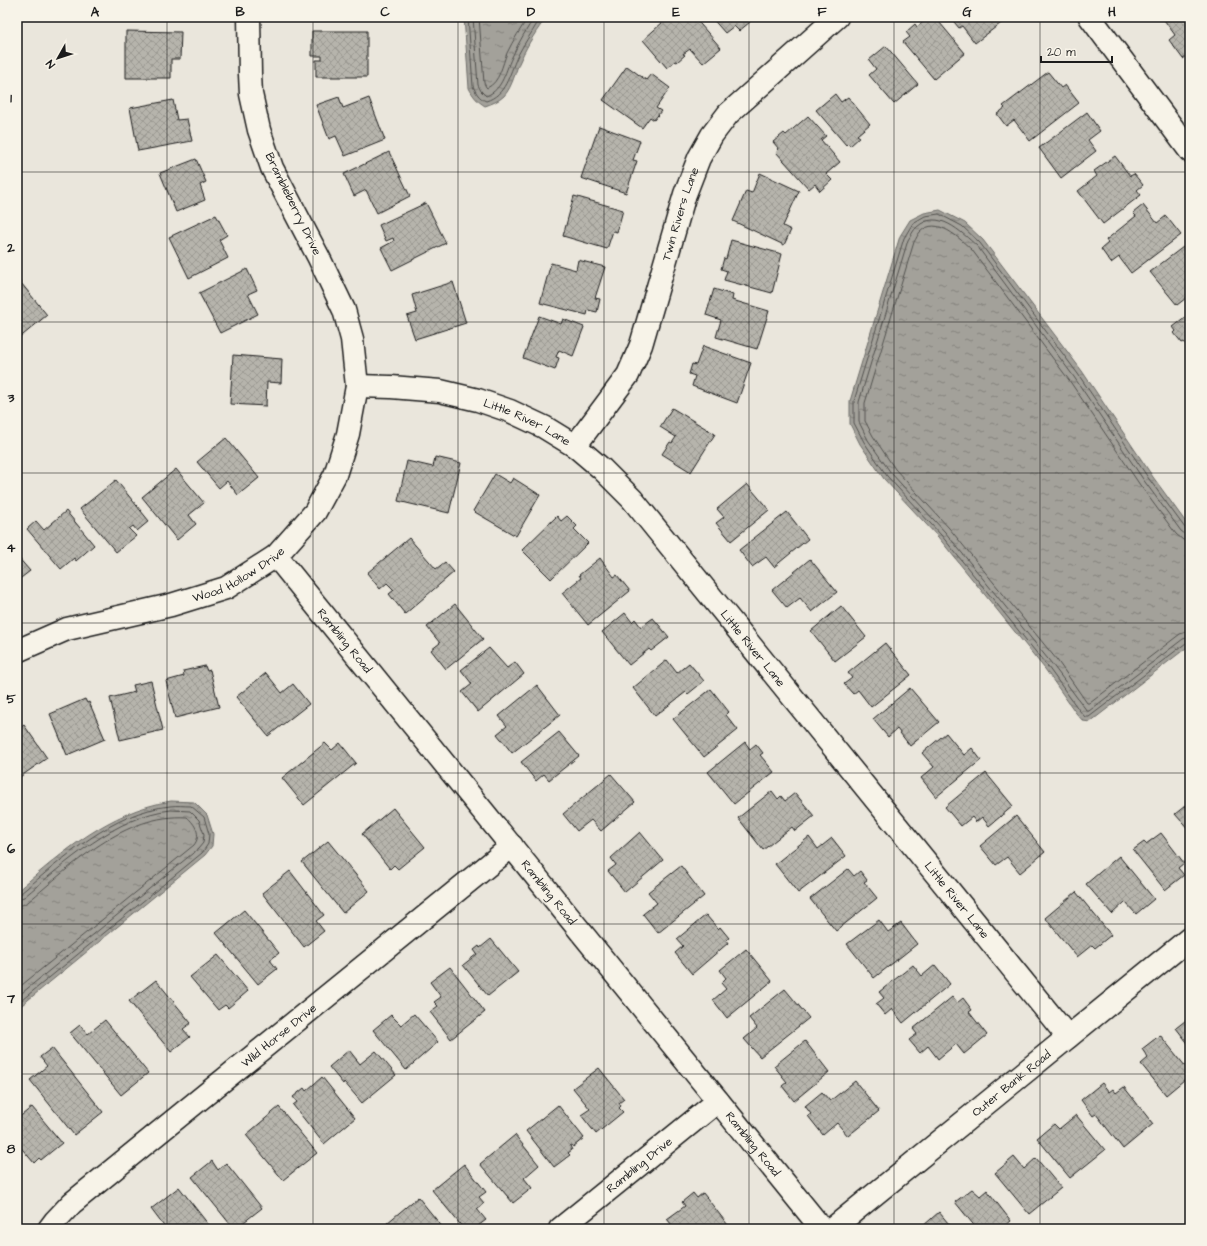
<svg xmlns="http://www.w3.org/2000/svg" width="1207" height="1246" font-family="'Architects Daughter',sans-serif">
  <defs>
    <pattern id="water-ripples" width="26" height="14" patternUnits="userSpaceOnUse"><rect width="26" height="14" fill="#a3a19a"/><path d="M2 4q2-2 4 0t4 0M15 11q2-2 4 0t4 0" fill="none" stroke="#84827d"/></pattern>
    <pattern id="building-cross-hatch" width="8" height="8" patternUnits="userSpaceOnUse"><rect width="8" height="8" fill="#b6b4ac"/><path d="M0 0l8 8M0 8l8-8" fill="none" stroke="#9c9a93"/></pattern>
  </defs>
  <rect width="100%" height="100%" fill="#eae6dc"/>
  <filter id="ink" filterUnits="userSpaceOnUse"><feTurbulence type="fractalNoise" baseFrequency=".025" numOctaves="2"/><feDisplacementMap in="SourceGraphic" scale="8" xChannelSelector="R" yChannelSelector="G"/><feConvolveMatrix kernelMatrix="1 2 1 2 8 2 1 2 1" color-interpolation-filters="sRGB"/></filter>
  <g filter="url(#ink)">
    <path fill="url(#water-ripples)" stroke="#6d6c68" d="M464 17H547C537 29 528 44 521 59 515 71 513 86 504 96 499 101 491 104 485 106 477 101 473 96 469 88Z
      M940 210 965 223 983 240 1082 371 1153 477 1190 528V645L1090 722 1083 721 1076 713 1045 669 938 537 884 479 860 444 850 424V401L900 236 910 220 924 213Z
      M171 801 194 802 207 815 213 834 212 846 205 855 17 1009V891C65 851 107 812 171 801Z"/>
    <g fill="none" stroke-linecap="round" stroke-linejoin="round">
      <path stroke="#52514e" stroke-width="1" d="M468 17 473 86C476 93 479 98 486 101 506 95 509 75 517 57 523 45 531 34 538 22L542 17
        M473 17 478 85 481 91 486 96C504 89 505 70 513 55 519 42 527 28 535 17
        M479 17 484 83 486 87 487 88C500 82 502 65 507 53 513 40 521 29 528 17
        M1190 530 1185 528 1149 479 1078 374 980 243 962 226 939 214 925 216 913 223 904 238 854 401V423L864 442 887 476 941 535 1048 667 1079 710 1085 717H1089L1186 643 1190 642
        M1190 535 1185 534 1181 531 1145 482 1074 377 977 246C961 232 938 208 917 227 913 230 911 236 908 240L859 402V422L868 440 891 473 945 532 1052 664 1087 711H1089L1183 639 1190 637
        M1190 541 1183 540 1176 534 1140 485 1069 380 972 250C960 239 937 215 920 232 918 234 916 239 914 242L865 403V421L873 436 895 469 949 528 1057 660 1087 703H1090L1180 634 1190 631
        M17 894 21 893C64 858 112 812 170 806 177 805 184 806 191 806L204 817 209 834 208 844 202 853 17 1004
        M17 899 24 897C64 864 117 815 171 810 177 810 184 811 190 811L199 820 204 834 203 843 198 849 17 997
        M17 905H22L28 902C72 865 125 813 187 817 195 824 202 835 194 845L17 989"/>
    </g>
    <path fill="url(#building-cross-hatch)" stroke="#1c1c1c" d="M664 17H694L721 48 703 63 690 49 683 54 685 55 677 62 675 61 667 68 643 40 663 22 662 19Z
      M711 17H748L747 18 750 22 739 31 734 26 725 33Z
      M929 17H935L965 53 934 79 903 42 910 37 906 32 915 24 917 27Z
      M950 17H1009L975 43 962 26 959 28Z
      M1162 17H1190V54L1183 59 1169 40 1175 35Z
      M126 31 181 32 180 59H171V78H126Z
      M312 31H367V77H316V60H322V56H312Z
      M886 46 918 84 894 104 869 75 876 69 869 60Z
      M627 66 646 80 651 74 670 88 656 108 661 111 654 120 650 117 642 128 603 100Z
      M1048 72 1061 88 1065 85 1079 103 1030 141 1014 120 1006 126 997 114 1005 108 1003 106Z
      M835 94 841 102 848 97 870 124 857 135 860 137 850 146 848 143 846 145 816 110Z
      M339 97 343 108 369 98 385 140 345 156 336 136 329 139 316 105Z
      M173 100 177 120 187 119 192 141 138 151 130 108Z
      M1087 112 1100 131 1088 140 1096 151 1061 178 1039 148Z
      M808 116 826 136 821 140 840 162 826 174 832 180 820 191 815 184 809 189 776 152 779 149 773 142 784 133 786 135Z
      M599 126 640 141 633 160 637 161 626 193 581 178Z
      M389 152 410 196 377 213 366 190 354 196 344 174Z
      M1115 156 1130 176 1134 174 1143 185 1137 190 1141 195 1103 224 1078 191 1097 176 1094 171Z
      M196 159 206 182 200 185 205 200 176 212 160 173Z
      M760 173 799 191 783 226 791 230 784 245 733 221 746 191 752 193Z
      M574 196 623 210 617 232 613 231 607 249 563 236Z
      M426 203 446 243 392 270 381 248 394 241 393 238 386 241 379 225Z
      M1143 205 1157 223 1166 216 1181 235 1131 273 1119 257 1111 263 1101 249 1108 243 1106 240 1136 216 1133 213Z
      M216 215 227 235 219 240 228 258 189 278 169 237Z
      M731 240 782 254 772 293 724 280 727 271 721 269 724 258 726 259Z
      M1183 247 1190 257V261L1188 262 1190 265V295L1177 305 1150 272Z
      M578 260 605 267 595 298 600 299 597 312 588 310 587 315 540 303 551 263 576 270Z
      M247 269 257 290 248 294 258 314 220 333 199 293Z
      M17 278 47 315 17 340Z
      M453 282 466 323 415 339 407 316 417 313 412 295Z
      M714 289 733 295 732 300 769 311 757 349 716 337 721 320 706 315Z
      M1190 314V349L1184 342 1182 343 1174 333 1176 331 1173 327Z
      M539 316 561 324 563 319 584 327 573 356 559 350 556 357 559 358 555 370 523 358Z
      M703 346 751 363 737 403 692 386 695 376 689 374 692 364 696 365Z
      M233 355 282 359 281 383 267 382 266 406 230 404Z
      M672 408 715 434 691 472 662 454 670 442 672 443 676 437 660 427Z
      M226 438 259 478 238 495 227 481 219 488 197 462Z
      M435 457 461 463 449 513 398 501 407 461 433 467Z
      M176 469 204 503 189 515 196 524 177 540 142 497Z
      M495 474 510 483 513 478 540 495 516 536 473 511Z
      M116 480 149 521 137 531 133 526 129 529 136 536 116 552 80 509Z
      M747 484 769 510 731 541 716 523 724 517 717 509Z
      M66 511 94 545 76 561 74 558 61 569 27 529 36 521 44 530Z
      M787 512 808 539 774 567 766 557 752 567 739 550Z
      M557 516 561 521 567 516 577 526 574 529 588 543 551 579 522 550Z
      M409 538 436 569 445 562 454 572 405 614 389 594 394 590 387 583 380 589 367 573Z
      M17 556 30 571 17 581Z
      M600 558 614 577 617 575 630 591 588 625 562 593 581 578 579 575Z
      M810 559 837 592 812 612 800 598 787 608 772 590Z
      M455 604 483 639 446 669 431 650 440 643 427 627Z
      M841 606 866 637 835 661 811 631Z
      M625 613 632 622 635 619 641 627 653 618 669 637 651 651 649 649 629 665 602 632Z
      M885 643 911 675 871 707 858 690 853 694 844 684 852 678 848 673Z
      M489 648 507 668 515 662 524 674 478 712 462 692 472 684 461 670Z
      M667 660 677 673 689 663 704 681 688 694 686 692 655 716 633 688Z
      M205 666 207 671 210 670 219 707 175 718 166 681 184 676 183 671Z
      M266 673 282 693 293 684 309 704 268 736 236 697Z
      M151 681 163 730 120 740 110 698 135 692 133 685Z
      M537 685 560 715 512 753 497 734 507 726 499 716Z
      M910 688 939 722 910 746 897 729 888 737 873 719Z
      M711 689 729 712 726 715 738 730 704 757 673 719Z
      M85 699 87 703 89 702 105 739 67 755 50 714Z
      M24 725 47 758 17 779V730Z
      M559 732 579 756 549 780 544 774 536 781 521 762Z
      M946 733 964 755 972 748 981 760 936 797 921 778 934 767 922 753Z
      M745 742 750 749 756 744 763 753 760 755 774 772 734 804 708 772Z
      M325 743 332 750 340 743 356 763 304 805 282 778Z
      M986 773 1013 806 989 826 982 817 976 822 972 817 961 826 945 807Z
      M611 774 635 802 601 831 591 820 577 831 563 814Z
      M772 791 778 799 781 796 785 801 795 793 814 816 795 831 792 827 763 850 738 818Z
      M1190 802V831L1175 814Z
      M393 808 425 847 398 869 394 865 390 869 362 834Z
      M1016 816 1045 852 1020 873 1007 857 996 865 980 846Z
      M640 832 663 860 625 892 608 871 616 865 611 858Z
      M1161 833 1184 863 1178 868 1184 875 1165 890 1133 850 1144 842 1146 844Z
      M809 837 818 849 832 838 846 856 798 893 775 864Z
      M328 841 369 891 343 913 302 862Z
      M1119 856 1154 899 1136 914 1125 902 1112 914 1086 884Z
      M681 866 704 896 658 933 643 914 657 903 648 892Z
      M848 869 854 876 860 871 867 880 864 882 877 898 836 931 810 899Z
      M290 871 324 915 316 921 324 931 304 947 262 893Z
      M1076 892 1111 935 1095 948 1092 945 1077 957 1045 918Z
      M244 910 279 953 270 960 277 969 258 984 216 933Z
      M706 915 718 929 720 927 729 938 726 940 728 943 692 974 675 953 683 946 677 939Z
      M879 920 888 932 901 923 917 944 874 978 847 944Z
      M491 939 518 972 488 996 463 965 477 954 474 950 479 946 480 948Z
      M746 949 772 981 727 1018 713 1000 726 989 721 983 726 978 720 970Z
      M218 955 248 991 228 1008 225 1005 218 1010 190 977Z
      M913 965 922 976 935 965 950 984 903 1023 892 1009 885 1015 876 1004 884 998 879 992Z
      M450 967 485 1012 451 1039 430 1012 438 1006 434 1002 441 997 430 982Z
      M156 980 191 1023 183 1029 190 1037 171 1052 129 1001Z
      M785 989 809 1018 760 1057 744 1039 757 1028 749 1018Z
      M952 997 957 1003 963 998 972 1010 969 1012 987 1035 964 1054 956 1044 938 1059 928 1046 920 1053 909 1040 917 1034 913 1029Z
      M414 1014 438 1042 406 1070 373 1030 391 1015 401 1025Z
      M1190 1017V1046L1176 1028Z
      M105 1020 148 1073 121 1095 70 1033 80 1025 88 1034Z
      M1160 1035 1190 1072V1075L1166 1095 1141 1064 1148 1058 1142 1049Z
      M805 1041 829 1072 794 1101 782 1086 787 1082 774 1066Z
      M52 1048 103 1112 74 1135 30 1080 47 1066 40 1057Z
      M349 1050 360 1064 376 1051 396 1075 362 1103 344 1082 343 1084 329 1067Z
      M599 1068 624 1099 619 1103 621 1106 619 1108 623 1112 596 1134 581 1115 590 1109 573 1088Z
      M322 1077 355 1118 324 1144 293 1105 297 1102 293 1097 304 1088 306 1091Z
      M855 1081 879 1111 848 1136 837 1123 823 1135 808 1116 811 1114 805 1106 822 1092 830 1101Z
      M1102 1083 1109 1092 1113 1089 1116 1093 1124 1087 1153 1124 1123 1149 1096 1114 1093 1116 1081 1100Z
      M558 1105 584 1138 573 1147 572 1145 570 1146 572 1150 568 1153 570 1155 554 1167 526 1131Z
      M32 1107 62 1143 41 1160 39 1158 34 1163 17 1143V1119Z
      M279 1107 317 1153 283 1180 246 1135Z
      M1076 1115 1105 1150 1070 1178 1037 1138 1054 1124 1059 1129Z
      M515 1135 539 1165 524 1178 532 1188 513 1203 480 1164Z
      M1014 1157 1024 1169 1036 1158 1061 1188 1029 1214 995 1173Z
      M212 1161 218 1170 226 1163 262 1208 235 1229H234L192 1177Z
      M464 1164 486 1192 479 1197 484 1203 477 1209 486 1220 474 1229H464L432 1190Z
      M179 1187 212 1229H166L151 1209Z
      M972 1189 980 1196 987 1190 1011 1221 1001 1229H977L955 1202Z
      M693 1193 697 1198 703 1193 731 1229H675L667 1219 685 1206 682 1202Z
      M418 1197 444 1229H391L387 1223Z
      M939 1212 953 1229H925L923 1226Z"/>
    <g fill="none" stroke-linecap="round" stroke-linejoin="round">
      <g stroke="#1c1c1c" stroke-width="25">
        <g id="street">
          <path d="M1090 17 1190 151"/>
          <path id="s1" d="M357 386 391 387 440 391 478 400 510 411 544 427 575 446 602 469 632 499 1068 1037"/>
          <path id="s2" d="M575 446 628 375 641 345 685 194 699 158 712 135 728 114 837 17"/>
          <path id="s3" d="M276 556 822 1229"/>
          <path id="s4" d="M17 651 67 629 171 605 226 588 276 556 315 512 335 475 348 434 357 386 352 339 344 310 319 258 272 168 259 130 251 94 250 74 249 17"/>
          <path id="s5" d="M49 1229 55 1221 72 1203 512 846"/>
          <path id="s6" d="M560 1229 718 1101"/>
          <path id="s7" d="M832 1229 1190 938"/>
        </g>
      </g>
      <use href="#street" stroke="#f7f3e8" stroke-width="22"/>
    </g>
  </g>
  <path fill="none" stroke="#1c1c1c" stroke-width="1" stroke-opacity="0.55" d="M167 17V1229M313 17V1229M458 17V1229M604 17V1229M749 17V1229M894 17V1229M1040 17V1229M17 172H1190M17 322H1190M17 473H1190M17 623H1190M17 773H1190M17 924H1190M17 1074H1190"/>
  <g text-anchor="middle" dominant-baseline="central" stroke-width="3" stroke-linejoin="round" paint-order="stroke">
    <g font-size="12" fill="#1c1c1c" stroke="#f7f3e8">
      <text transform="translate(293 204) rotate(64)">Brambleberry Drive</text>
      <text stroke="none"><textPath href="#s2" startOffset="258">Twin Rivers Lane</textPath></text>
      <text stroke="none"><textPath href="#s1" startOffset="176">Little River Lane</textPath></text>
      <text stroke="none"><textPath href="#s4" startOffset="236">Wood Hollow Drive</textPath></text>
      <text stroke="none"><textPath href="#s3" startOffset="109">Rambling Road</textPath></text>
      <text stroke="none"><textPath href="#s1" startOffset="500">Little River Lane</textPath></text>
      <text stroke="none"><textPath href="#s3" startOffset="433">Rambling Road</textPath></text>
      <text stroke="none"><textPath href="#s1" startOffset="824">Little River Lane</textPath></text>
      <text stroke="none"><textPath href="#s5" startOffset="301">Wild Horse Drive</textPath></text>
      <text stroke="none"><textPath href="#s7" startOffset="231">Outer Bank Road</textPath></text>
      <text stroke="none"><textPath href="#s3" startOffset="757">Rambling Road</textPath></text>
      <text stroke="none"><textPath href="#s6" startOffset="102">Rambling Drive</textPath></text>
    </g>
  </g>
  <rect width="1207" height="1246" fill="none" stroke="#f7f3e8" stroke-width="44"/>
  <g transform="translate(58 58) rotate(231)" stroke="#f7f3e8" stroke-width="3" paint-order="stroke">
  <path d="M0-3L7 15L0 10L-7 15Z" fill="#1c1c1c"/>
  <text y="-6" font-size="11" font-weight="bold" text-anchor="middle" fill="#1c1c1c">N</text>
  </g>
  <path d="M1041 56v6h71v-6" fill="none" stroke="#1c1c1c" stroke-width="2"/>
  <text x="1047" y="56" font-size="12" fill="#1c1c1c" stroke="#f7f3e8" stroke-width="3" paint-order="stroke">20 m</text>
  <rect x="22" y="22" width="1163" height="1202" fill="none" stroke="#1c1c1c" stroke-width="1.5"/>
  <g font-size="13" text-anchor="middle" font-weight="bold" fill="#1c1c1c">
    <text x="95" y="16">A</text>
    <text x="240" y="16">B</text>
    <text x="385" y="16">C</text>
    <text x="531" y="16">D</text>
    <text x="676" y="16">E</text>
    <text x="822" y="16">F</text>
    <text x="967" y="16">G</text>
    <text x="1112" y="16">H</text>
    <text x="11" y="102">1</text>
    <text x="11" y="252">2</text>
    <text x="11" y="402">3</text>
    <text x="11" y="552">4</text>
    <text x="11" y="703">5</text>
    <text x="11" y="853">6</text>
    <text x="11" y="1003">7</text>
    <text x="11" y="1153">8</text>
  </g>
</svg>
